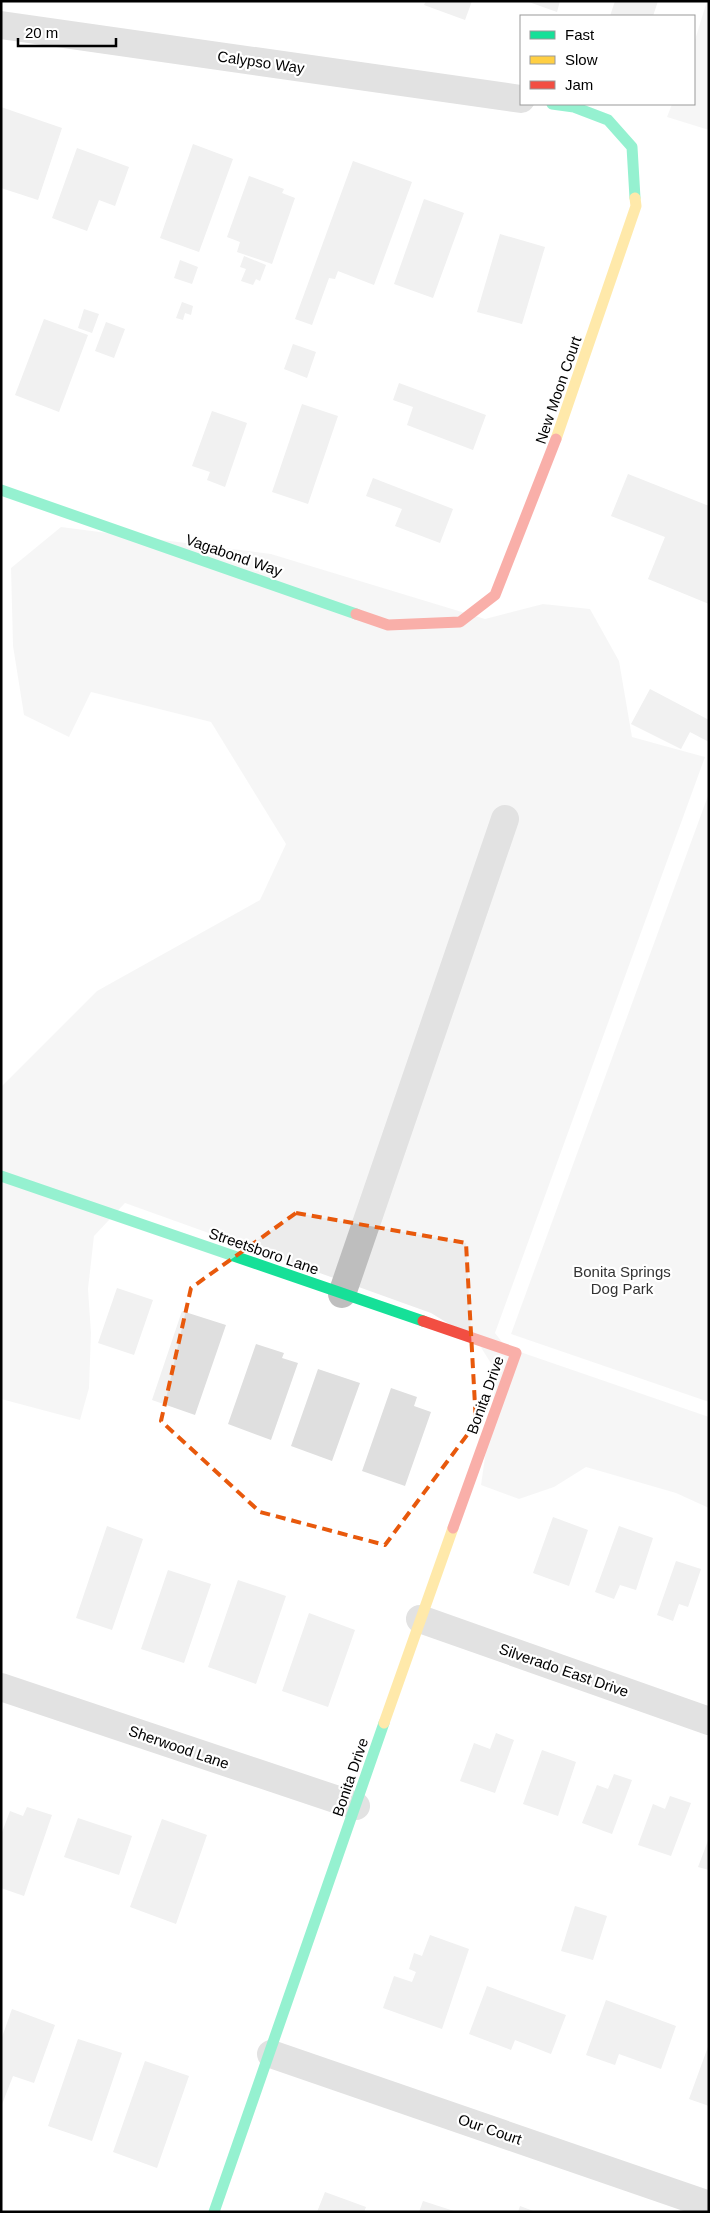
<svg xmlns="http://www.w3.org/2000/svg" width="710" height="2213" font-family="Helvetica,sans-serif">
  <rect width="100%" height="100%" fill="#fff"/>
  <path fill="#ececec" d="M707 1H709V130L667 117 672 104H694V43Z
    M61 527 271 554 485 619 543 604 590 609 619 661 632 737 705 757 495 1333 506 1347 709 1417V1508L676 1493 586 1467 554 1487 519 1499 481 1485 497 1373 477 1341 431 1313 125 1203 94 1236 88 1289 91 1333 89 1388 80 1420 1 1399V1087L97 991 260 900 286 844 211 722 91 692 69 737 24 715 13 646 11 568Z
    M709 793V1402L511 1334Z"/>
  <path fill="#dfdfdf" d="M426 1H472L465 20 424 5Z
    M526 1H560L557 12Z
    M615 1H658L653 16H610Z
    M1 107 62 128 38 200 1 188Z
    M193 144 233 159 199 252 160 238Z
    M77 148 129 167 115 206 99 200 87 231 52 218Z
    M353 161 412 182 374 285 338 271 335 279 329 278 312 325 295 319Z
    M249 176 284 189 282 193 295 198 272 264 237 252 240 242 227 237Z
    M424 199 464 213 433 298 394 284Z
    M500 234 545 247 522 324 477 312Z
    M244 256 266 265 260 281 256 279 253 285 241 281 246 269 240 267Z
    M180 260 198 267 192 284 174 278Z
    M182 302 193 306 191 315 185 313 183 320 176 318Z
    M84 309 99 314 92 333 78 328Z
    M44 319 88 335 59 412 15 395Z
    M106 322 125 329 114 358 95 351Z
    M293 344 316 352 307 378 284 369Z
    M399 383 486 415 473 450 407 425 413 407 393 400Z
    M302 404 338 416 308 504 272 492Z
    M212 411 247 423 225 487 207 480 210 472 192 466Z
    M628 474 709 506V604L648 579 665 537 611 516Z
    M373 478 453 509 440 543 395 526 402 509 366 496Z
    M650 689 709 720V742L690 732 681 749 631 724Z
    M117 1288 153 1300 134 1355 98 1343Z
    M182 1311 226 1325 195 1415 152 1400Z
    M256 1344 284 1353 282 1358 298 1363 271 1440 228 1424Z
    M318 1369 360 1383 332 1461 291 1446Z
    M391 1388 417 1397 414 1406 431 1412 405 1486 362 1471Z
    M553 1517 588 1530 569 1586 533 1573Z
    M107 1526 143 1539 112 1630 76 1618Z
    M619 1526 653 1538 636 1590 620 1585 614 1599 595 1592Z
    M676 1561 701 1569 688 1607 679 1604 673 1621 657 1615Z
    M168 1570 211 1584 184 1663 141 1649Z
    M238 1580 286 1596 256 1684 208 1667Z
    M309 1613 355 1630 328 1707 282 1691Z
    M496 1733 514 1740 495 1793 460 1781 474 1743 490 1749Z
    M542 1750 576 1762 558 1816 523 1804Z
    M614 1774 632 1780 612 1834 582 1823 597 1785 608 1789Z
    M670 1796 691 1803 671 1856 638 1845 653 1804 665 1809Z
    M27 1807 52 1815 24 1896 1 1888V1835L10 1811 23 1816Z
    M78 1818 132 1836 119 1875 64 1857Z
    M162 1819 207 1835 176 1924 130 1907Z
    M709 1838V1870L698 1867Z
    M575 1906 607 1916 593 1960 561 1951Z
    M430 1935 469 1949 442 2029 383 2008 394 1976 412 1982 416 1972 409 1969 414 1953 422 1956Z
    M487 1986 566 2015 551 2054 515 2040 511 2050 469 2034Z
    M606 2000 676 2026 661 2069 619 2054 615 2065 586 2055Z
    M12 2009 55 2025 34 2083 13 2076 1 2107V2040Z
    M78 2039 122 2053 92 2141 48 2126Z
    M709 2044V2106L689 2099Z
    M145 2061 189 2076 157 2168 113 2152Z
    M325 2192 366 2207 364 2212H317Z
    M423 2201 454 2211V2212H419Z
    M520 2206 536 2212H518Z"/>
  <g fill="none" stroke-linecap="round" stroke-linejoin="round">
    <path stroke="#bebebe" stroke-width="28" d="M1 25 521 99
      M342 1294 505 819
      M420 1619 709 1721
      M1 1687 356 1806
      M271 2054 709 2205"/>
    <path stroke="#16e098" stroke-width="11" d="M552 104 574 107 608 120 632 147 635 198
      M1 490 356 614
      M1 1176 423 1321
      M214 2212 384 1723"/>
    <path stroke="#ffcf43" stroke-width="11" d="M556 439 636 206 635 198
      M384 1723 453 1528"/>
    <path stroke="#f24e42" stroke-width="11" d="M356 614 388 625 460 622 495 595 556 439
      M423 1321 516 1353 453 1528"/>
  </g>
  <path d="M0 0H710V2213H0ZM296 1213 466 1243 476 1423 385 1545 260 1512 161 1421 191 1288Z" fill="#fff" fill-opacity=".55" fill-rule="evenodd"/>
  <path fill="none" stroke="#e8590c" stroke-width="4" stroke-dasharray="10 6" stroke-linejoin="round" d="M296 1213 466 1243 476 1423 385 1545 260 1512 161 1421 191 1288Z"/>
  <g text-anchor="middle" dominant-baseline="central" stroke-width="4.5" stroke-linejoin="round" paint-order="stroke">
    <g font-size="15" fill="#000" stroke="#fff">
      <text transform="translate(261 62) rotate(8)">Calypso Way</text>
      <text transform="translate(558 390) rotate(-71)">New Moon Court</text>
      <text transform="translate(234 555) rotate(19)">Vagabond Way</text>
      <text transform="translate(264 1251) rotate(19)">Streetsboro Lane</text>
      <text transform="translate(485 1395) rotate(-70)">Bonita Drive</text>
      <text transform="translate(564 1670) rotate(19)">Silverado East Drive</text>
      <text transform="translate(179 1747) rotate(19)">Sherwood Lane</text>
      <text transform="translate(350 1777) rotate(-71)">Bonita Drive</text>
      <text transform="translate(490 2129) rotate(19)">Our Court</text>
    </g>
    <g font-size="15" fill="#333" stroke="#fff">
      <text x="622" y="1271">Bonita Springs<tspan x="622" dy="17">Dog Park</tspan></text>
    </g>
  </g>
  <rect width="710" height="2213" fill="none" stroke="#000000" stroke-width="5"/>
  <rect x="520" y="15" width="175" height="90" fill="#ffffff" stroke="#999999"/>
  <rect x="530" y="31" width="25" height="8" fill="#16e098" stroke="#999999"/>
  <text x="565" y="40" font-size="15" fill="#000000">Fast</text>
  <rect x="530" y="56" width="25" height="8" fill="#ffcf43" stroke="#999999"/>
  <text x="565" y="65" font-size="15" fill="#000000">Slow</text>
  <rect x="530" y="81" width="25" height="8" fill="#f24e42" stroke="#999999"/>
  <text x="565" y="90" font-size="15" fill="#000000">Jam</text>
  <path d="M18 38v8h98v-8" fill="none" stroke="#000000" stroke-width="2.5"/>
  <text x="25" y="38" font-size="15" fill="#000000" stroke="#ffffff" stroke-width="4" paint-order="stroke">20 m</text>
</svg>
